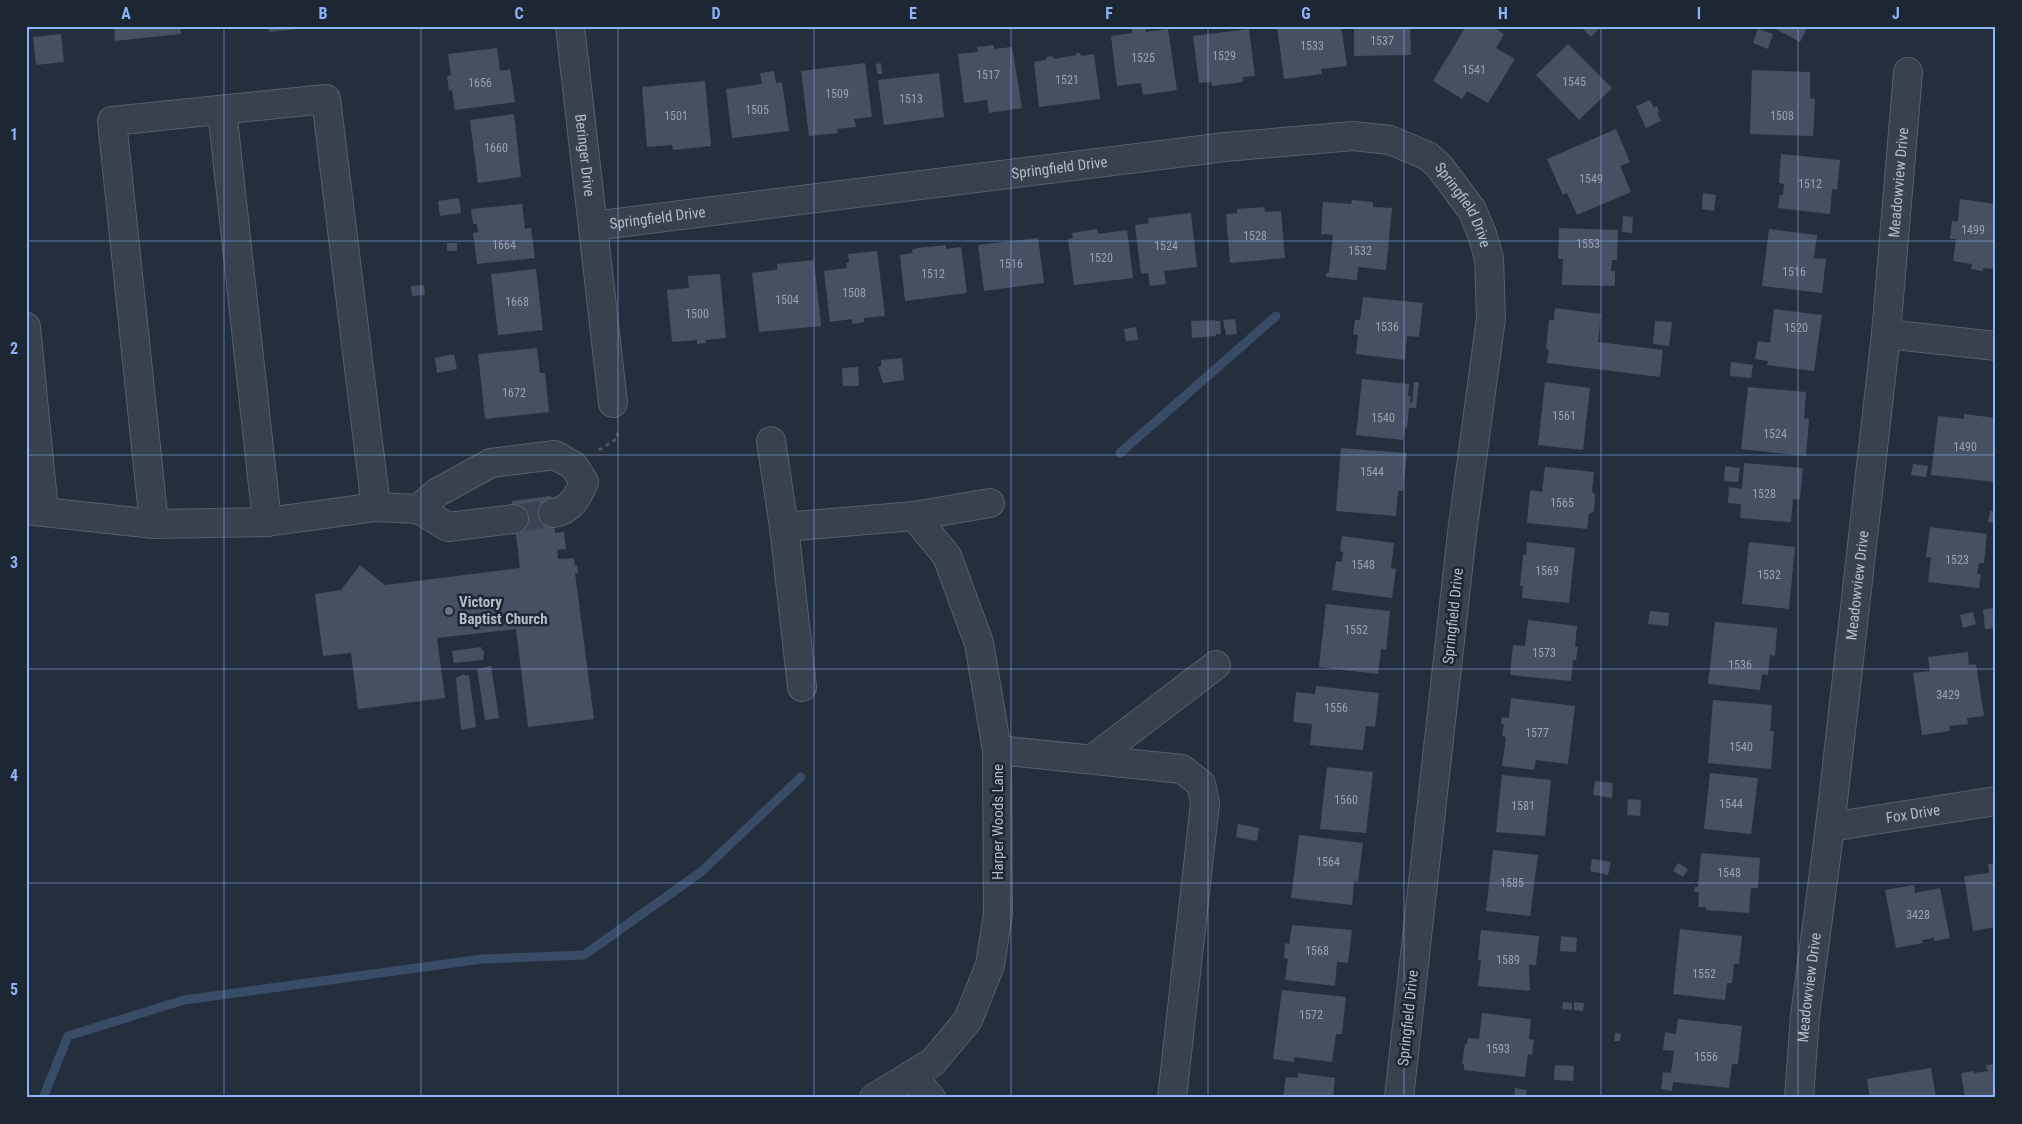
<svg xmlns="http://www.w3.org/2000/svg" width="2022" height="1124" font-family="'Roboto Condensed',sans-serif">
  <rect width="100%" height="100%" fill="#242f3e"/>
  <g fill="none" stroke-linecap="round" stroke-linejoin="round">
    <path stroke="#394c67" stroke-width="9" d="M1120 453 1276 316
      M43 1098 68 1036 184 1000 482 959 584 955 701 872 801 777"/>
  </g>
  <path fill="#455162" d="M114 26H180L181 34 115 41Z
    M269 26H308V28L269 32Z
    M1145 26 1146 32 1168 29 1177 90 1143 95 1141 83 1117 86 1111 36 1132 33V28Z
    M1277 26H1341L1347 66 1321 69 1322 74 1284 79Z
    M1354 26H1410L1411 55 1354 56Z
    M1466 26H1491L1504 34 1496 48 1515 59 1488 103 1467 91 1462 99 1433 81Z
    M1580 26H1601L1591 37Z
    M1770 26H1808L1800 42Z
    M1249 29 1255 76 1243 77V82L1212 86 1211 82 1199 83 1193 36Z
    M1758 29 1773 34 1768 49 1753 43Z
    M61 34 64 62 36 65 33 37Z
    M1568 44 1612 88 1579 120 1536 75Z
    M994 45V49L1012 47 1022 108 989 113 987 100 964 103 958 54 978 52 977 47Z
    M497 48 500 71 510 69 515 102 455 110 452 90 449 91 447 76 451 75 448 54Z
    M1076 53H1080L1081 56 1094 54 1100 99 1039 107 1034 62 1046 60 1047 57 1052 56 1054 59 1076 55Z
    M865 63 872 117 854 119 856 127 837 129 838 133 809 136 801 71Z
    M881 63 882 74H877L876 64Z
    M1752 70 1810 72V98L1815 99 1813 136 1750 134Z
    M774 71 776 83 782 82 789 131 732 138 726 89 762 84 760 73Z
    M939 73 944 117 884 125 878 80Z
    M705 81 711 146 673 150 672 145 647 147 642 87Z
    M1650 100 1654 108 1657 106 1659 112 1657 113 1661 121 1646 128 1636 106Z
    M514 114 521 177 478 183 470 120Z
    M1616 129 1630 162 1620 166 1631 192 1577 215 1567 193 1563 195 1547 159Z
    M1781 154 1840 160 1837 190 1832 189 1830 214 1778 208 1780 195H1783L1784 184 1779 183Z
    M1703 193 1716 195 1714 211 1702 209Z
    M459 198 461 213 440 216 438 201Z
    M1960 199 1996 204V269L1983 268V271L1971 269 1972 264 1953 261 1956 239H1950L1952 221 1958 222Z
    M1352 200 1373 202V207L1392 208 1386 270 1358 267 1357 280 1326 277V273H1329L1333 235 1321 234 1323 202 1351 204Z
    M522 204 525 229 531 228 535 258 477 264 473 233 478 232 477 224H473L471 209Z
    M1264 207 1265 212 1281 211 1285 258 1230 263 1226 214 1237 213V209Z
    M1191 213 1197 267 1164 271 1166 284 1150 286 1148 273 1141 274 1135 225 1149 223 1148 218Z
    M1623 216 1633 217 1632 233 1622 232Z
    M1559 228 1618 230 1617 260H1612L1611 271H1615V286L1562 285 1563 259H1558Z
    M1097 229 1098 234 1127 230 1133 278 1074 285 1068 239 1073 238 1072 233Z
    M1769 229 1817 235 1814 258 1826 259 1822 293 1762 286Z
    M1038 238 1044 283 984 291 978 245Z
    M447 243H457V251H447Z
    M946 245V249L961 247 967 293 905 301 900 255 913 253 912 250 918 248Z
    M877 251 885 316 864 318V322L852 324V319L830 322 824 271 847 268 846 263 849 262 848 254Z
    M814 260 821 326 759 332 752 273 777 270V264Z
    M536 269 543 330 498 335 491 274Z
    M720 274 726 338 705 340 706 343 697 344V340L672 342 667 290 689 288 688 276Z
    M424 285 425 295 412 296 411 286Z
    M1363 297 1423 303 1419 337 1407 336 1405 360 1356 354 1358 335 1353 334 1355 320H1360Z
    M1555 308 1601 314 1598 342 1663 350 1660 377 1547 363 1549 350 1546 349 1549 320H1554Z
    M1774 309 1822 315 1814 371 1767 365 1768 361 1755 359 1758 341 1770 343Z
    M1235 319 1237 334 1226 335 1223 320Z
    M1215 320V321H1220L1221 334H1216V336L1192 338 1191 321Z
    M1655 321 1672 322 1669 346 1653 344Z
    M1136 327 1138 340 1126 341 1124 329Z
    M537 348 540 373H545L549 412 485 419 478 354Z
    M454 354 457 369 437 373 435 358Z
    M902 358 904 380 883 383 878 367 881 366V360Z
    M1731 362 1753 365 1751 378 1730 376Z
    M858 367 859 386H843L842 368Z
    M1362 379 1409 384 1408 396H1411L1410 403H1412L1414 382H1419L1416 408H1409L1407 428 1405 427 1403 440 1356 435Z
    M1545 382 1590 388 1583 450 1538 445Z
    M1748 387 1806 392 1804 418 1809 419 1806 456 1741 449Z
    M1964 414 1996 418 1995 482 1931 475 1938 416 1964 419Z
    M1341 448 1407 453 1403 491H1398L1396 516 1336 511Z
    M1744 463 1803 468 1800 499H1793L1791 522 1740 518 1741 504 1728 503 1729 487 1742 489Z
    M1913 464 1928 466 1926 477 1911 475Z
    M1725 466 1740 468 1738 482 1724 481Z
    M1545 467 1594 472 1592 491 1595 495 1594 511 1589 514 1587 529 1527 523 1530 490 1542 492Z
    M551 496 555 533 564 532 566 549 557 550 558 559 574 558 575 566 577 565 578 573H575L594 719 528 727 516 629 437 638 445 698 358 709 351 653 323 656 315 594 341 590 360 565 385 585 520 568 512 501Z
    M1990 511 1996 512V523L1988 522Z
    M1930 527 1987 534 1984 563H1979L1977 574H1981L1979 588 1928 582 1931 557H1926Z
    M1995 534 1996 535V547H1993Z
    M1342 536 1394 543 1391 568 1396 569 1392 598 1332 590 1336 561 1342 562 1343 552 1340 551Z
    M1527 542 1575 548 1569 603 1522 598 1523 586H1520L1523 555H1526Z
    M1749 542 1795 547 1789 609 1742 604Z
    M1326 604 1390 611 1386 650 1381 649 1378 674 1319 667Z
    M1993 608 1996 628 1985 629 1983 610Z
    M1650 611 1669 613 1668 626 1648 624Z
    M1973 612 1976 624 1963 628 1960 615Z
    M1528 620 1577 626 1575 647H1578L1576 660H1573L1571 681 1510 675 1513 645 1525 646Z
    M1715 622 1777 628 1775 656 1770 655 1768 675 1762 674 1760 690 1708 684Z
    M481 647 482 651H484L483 660 454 663 452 651Z
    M1968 652 1969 665 1976 664 1984 716 1967 718 1968 724 1949 726 1950 731 1922 735 1913 673 1930 671 1928 657Z
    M491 666 499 718 485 720 477 669Z
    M464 674 465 676 469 675 476 727 461 730 456 678Z
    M1316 686 1379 693 1375 727 1366 726 1363 750 1310 745 1312 724 1293 722 1296 692 1315 694Z
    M1511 698 1575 706 1568 764 1536 760 1534 770 1502 766 1506 737 1502 736 1504 724H1501L1502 717 1509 718Z
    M1713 700 1772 705 1770 731H1774L1771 769 1708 763Z
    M1327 767 1373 772 1366 833 1320 829Z
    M1710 773 1758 778 1751 834 1704 829Z
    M1502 775 1551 780 1545 836 1496 832Z
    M1595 781 1613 783 1612 798 1593 795Z
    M1628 799 1641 800 1640 816 1627 815Z
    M1238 824 1259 828 1257 841 1236 837Z
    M1299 835 1363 843 1358 882 1354 881 1352 905 1291 898Z
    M1493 850 1538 855 1530 916 1486 911Z
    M1701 853 1760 858 1758 888H1751L1749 913 1706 910V907H1698L1699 892H1694L1695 887H1698Z
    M1592 859 1611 862 1608 875 1590 871Z
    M1678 863 1688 869 1683 877 1673 871Z
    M1996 863V927L1973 931 1964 876 1989 873 1988 864Z
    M1914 885 1915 893 1940 888 1950 938 1934 941V938L1922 940 1923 943 1896 948 1885 890Z
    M1292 925 1352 930 1348 963 1337 962 1335 986 1285 980 1288 959 1284 958 1285 943 1289 944Z
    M1680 929 1742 936 1739 964H1734L1732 983H1727L1725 1000 1673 994Z
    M1481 930 1539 936 1536 965H1529L1530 991 1478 986 1481 960H1478Z
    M1561 936 1577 938 1576 952 1560 951Z
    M1282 990 1346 997 1342 1034H1336L1332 1062 1294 1057V1062L1273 1059Z
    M1563 1002 1572 1003V1010L1562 1009Z
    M1574 1002 1584 1003 1583 1011 1574 1010Z
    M1482 1013 1531 1019 1529 1039 1534 1040 1532 1055 1528 1054 1525 1077 1464 1070V1064H1462L1465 1044H1467L1468 1038 1479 1039Z
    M1678 1019 1742 1026 1738 1064H1732L1729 1088 1673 1082 1672 1091 1661 1089 1663 1072 1671 1073 1674 1051 1663 1050 1665 1032 1676 1034Z
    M1615 1033 1621 1034 1620 1041H1614Z
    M1996 1064V1098H1965L1961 1073 1974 1071V1073L1988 1071 1986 1065Z
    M1555 1065 1574 1066 1573 1081 1554 1080Z
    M1931 1068 1936 1098H1870L1867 1079Z
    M1298 1073 1335 1078 1333 1098H1283L1286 1077 1298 1078Z
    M1515 1088 1527 1090 1526 1098H1514Z
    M1466 1095 1483 1096 1482 1098H1466Z"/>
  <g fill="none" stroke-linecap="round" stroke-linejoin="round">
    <path stroke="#3a4453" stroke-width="28" stroke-dasharray="28 14" stroke-linecap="butt" d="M514 519 553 513"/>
    <g stroke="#565f6c" stroke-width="30">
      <g id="minor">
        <path id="s1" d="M570 26 613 403"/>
        <path d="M222 110 267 522"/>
        <path id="s2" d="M593 226 1225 147 1353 136 1390 140 1428 156 1440 167 1472 210 1482 234 1489 258 1491 318 1462 533 1399 1098"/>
        <path d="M26 327 44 512"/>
        <path d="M1886 334 1996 346"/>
        <path d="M771 441 784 527 802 687"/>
        <path d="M418 509 438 492 491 463 555 455 574 466 584 482C578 497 570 511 553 513"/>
        <path d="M26 510 154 524 267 522 376 507 418 509 448 527 514 519"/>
        <path d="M154 524 112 121 326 99 376 507"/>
        <path d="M784 527 914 516 990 503"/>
        <path d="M997 750 1182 769 1201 784 1205 803 1172 1098"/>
        <path d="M1094 758 1216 665"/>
        <path id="s3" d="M1830 827 1996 801"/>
        <path d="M911 1075 931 1098"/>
        <path d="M874 1098 933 1062 968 1020 990 965 998 914 997 750 979 643 947 556 914 516"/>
        <path id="s4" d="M1799 1098 1805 1016 1830 827 1886 334 1908 72"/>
      </g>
    </g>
    <path stroke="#44595c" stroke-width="3" stroke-dasharray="4 4" stroke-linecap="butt" d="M599 450 618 438 617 431"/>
    <use href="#minor" stroke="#38414e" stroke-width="28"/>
  </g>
  <path fill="none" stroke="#8ab4f8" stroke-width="1" stroke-opacity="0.55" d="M224 26V1098M421 26V1098M618 26V1098M814 26V1098M1011 26V1098M1208 26V1098M1404 26V1098M1601 26V1098M1798 26V1098M26 241H1996M26 455H1996M26 669H1996M26 883H1996"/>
  <circle fill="#6b7280" stroke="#1d2633" stroke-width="2" cx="449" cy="611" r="5"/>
  <g text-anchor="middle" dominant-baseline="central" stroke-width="5" stroke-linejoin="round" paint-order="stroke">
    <g font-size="12" fill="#98a1af">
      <text x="1382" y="41">1537</text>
      <text x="1312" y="46">1533</text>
      <text x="1224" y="56">1529</text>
      <text x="1143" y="58">1525</text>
      <text x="1474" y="70">1541</text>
      <text x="988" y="75">1517</text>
      <text x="1067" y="80">1521</text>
      <text x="1574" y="82">1545</text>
      <text x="480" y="83">1656</text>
      <text x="837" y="94">1509</text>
      <text x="911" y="99">1513</text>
      <text x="757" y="110">1505</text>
      <text x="676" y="116">1501</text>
      <text x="1782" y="116">1508</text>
      <text x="496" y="148">1660</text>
      <text x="1591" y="179">1549</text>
      <text x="1810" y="184">1512</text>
      <text x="1973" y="230">1499</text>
      <text x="1255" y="236">1528</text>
      <text x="1588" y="244">1553</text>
      <text x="504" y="245">1664</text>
      <text x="1166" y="246">1524</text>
      <text x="1360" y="251">1532</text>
      <text x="1101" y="258">1520</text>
      <text x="1011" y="264">1516</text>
      <text x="1794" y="272">1516</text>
      <text x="933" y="274">1512</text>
      <text x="854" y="293">1508</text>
      <text x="787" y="300">1504</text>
      <text x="517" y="302">1668</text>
      <text x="697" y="314">1500</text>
      <text x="1387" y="327">1536</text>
      <text x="1796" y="328">1520</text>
      <text x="514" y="393">1672</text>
      <text x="1564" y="416">1561</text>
      <text x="1383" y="418">1540</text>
      <text x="1775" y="434">1524</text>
      <text x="1965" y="447">1490</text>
      <text x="1372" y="472">1544</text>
      <text x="1764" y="494">1528</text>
      <text x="1562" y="503">1565</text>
      <text x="1957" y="560">1523</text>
      <text x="1363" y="565">1548</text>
      <text x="1547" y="571">1569</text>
      <text x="1769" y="575">1532</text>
      <text x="1356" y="630">1552</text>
      <text x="1544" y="653">1573</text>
      <text x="1740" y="665">1536</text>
      <text x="1948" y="695">3429</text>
      <text x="1336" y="708">1556</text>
      <text x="1537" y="733">1577</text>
      <text x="1741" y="747">1540</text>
      <text x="1346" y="800">1560</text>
      <text x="1731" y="804">1544</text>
      <text x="1523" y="806">1581</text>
      <text x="1328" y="862">1564</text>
      <text x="1729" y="873">1548</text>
      <text x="1512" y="883">1585</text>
      <text x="1918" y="915">3428</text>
      <text x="1317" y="951">1568</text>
      <text x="1508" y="960">1589</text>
      <text x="1704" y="974">1552</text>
      <text x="1311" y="1015">1572</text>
      <text x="1498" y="1049">1593</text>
      <text x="1706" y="1057">1556</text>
    </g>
    <g font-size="15" fill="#b4bcc9" stroke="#1d2633">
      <text stroke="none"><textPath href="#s1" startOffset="130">Beringer Drive</textPath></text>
      <text stroke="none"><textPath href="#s2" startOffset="470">Springfield Drive</textPath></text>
      <text stroke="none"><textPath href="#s4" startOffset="921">Meadowview Drive</textPath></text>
      <text stroke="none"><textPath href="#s2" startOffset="905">Springfield Drive</textPath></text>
      <text stroke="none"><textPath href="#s2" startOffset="65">Springfield Drive</textPath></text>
      <text stroke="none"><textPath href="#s4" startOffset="516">Meadowview Drive</textPath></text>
      <text transform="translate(1453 616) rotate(-84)">Springfield Drive</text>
      <text stroke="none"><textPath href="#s3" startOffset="84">Fox Drive</textPath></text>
      <text transform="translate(998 822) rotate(-90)">Harper Woods Lane</text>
      <text stroke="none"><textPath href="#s4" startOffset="111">Meadowview Drive</textPath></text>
      <text transform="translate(1408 1018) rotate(-84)">Springfield Drive</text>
    </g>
    <g font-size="15" font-weight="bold" fill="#b4bcc9" stroke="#1d2633" text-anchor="start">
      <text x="459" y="602">Victory<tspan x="459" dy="17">Baptist Church</tspan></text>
    </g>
  </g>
  <rect width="2022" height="1124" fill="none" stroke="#1d2633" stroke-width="55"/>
  <rect x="28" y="28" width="1966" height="1068" fill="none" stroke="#8ab4f8" stroke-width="2"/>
  <g font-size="16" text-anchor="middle" font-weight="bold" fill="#8ab4f8">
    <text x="126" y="19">A</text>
    <text x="323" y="19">B</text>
    <text x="519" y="19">C</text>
    <text x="716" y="19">D</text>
    <text x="913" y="19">E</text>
    <text x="1109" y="19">F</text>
    <text x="1306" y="19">G</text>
    <text x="1503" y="19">H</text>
    <text x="1699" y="19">I</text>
    <text x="1896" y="19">J</text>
    <text x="14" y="140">1</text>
    <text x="14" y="354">2</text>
    <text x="14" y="568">3</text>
    <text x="14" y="781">4</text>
    <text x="14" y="995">5</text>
  </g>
</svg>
